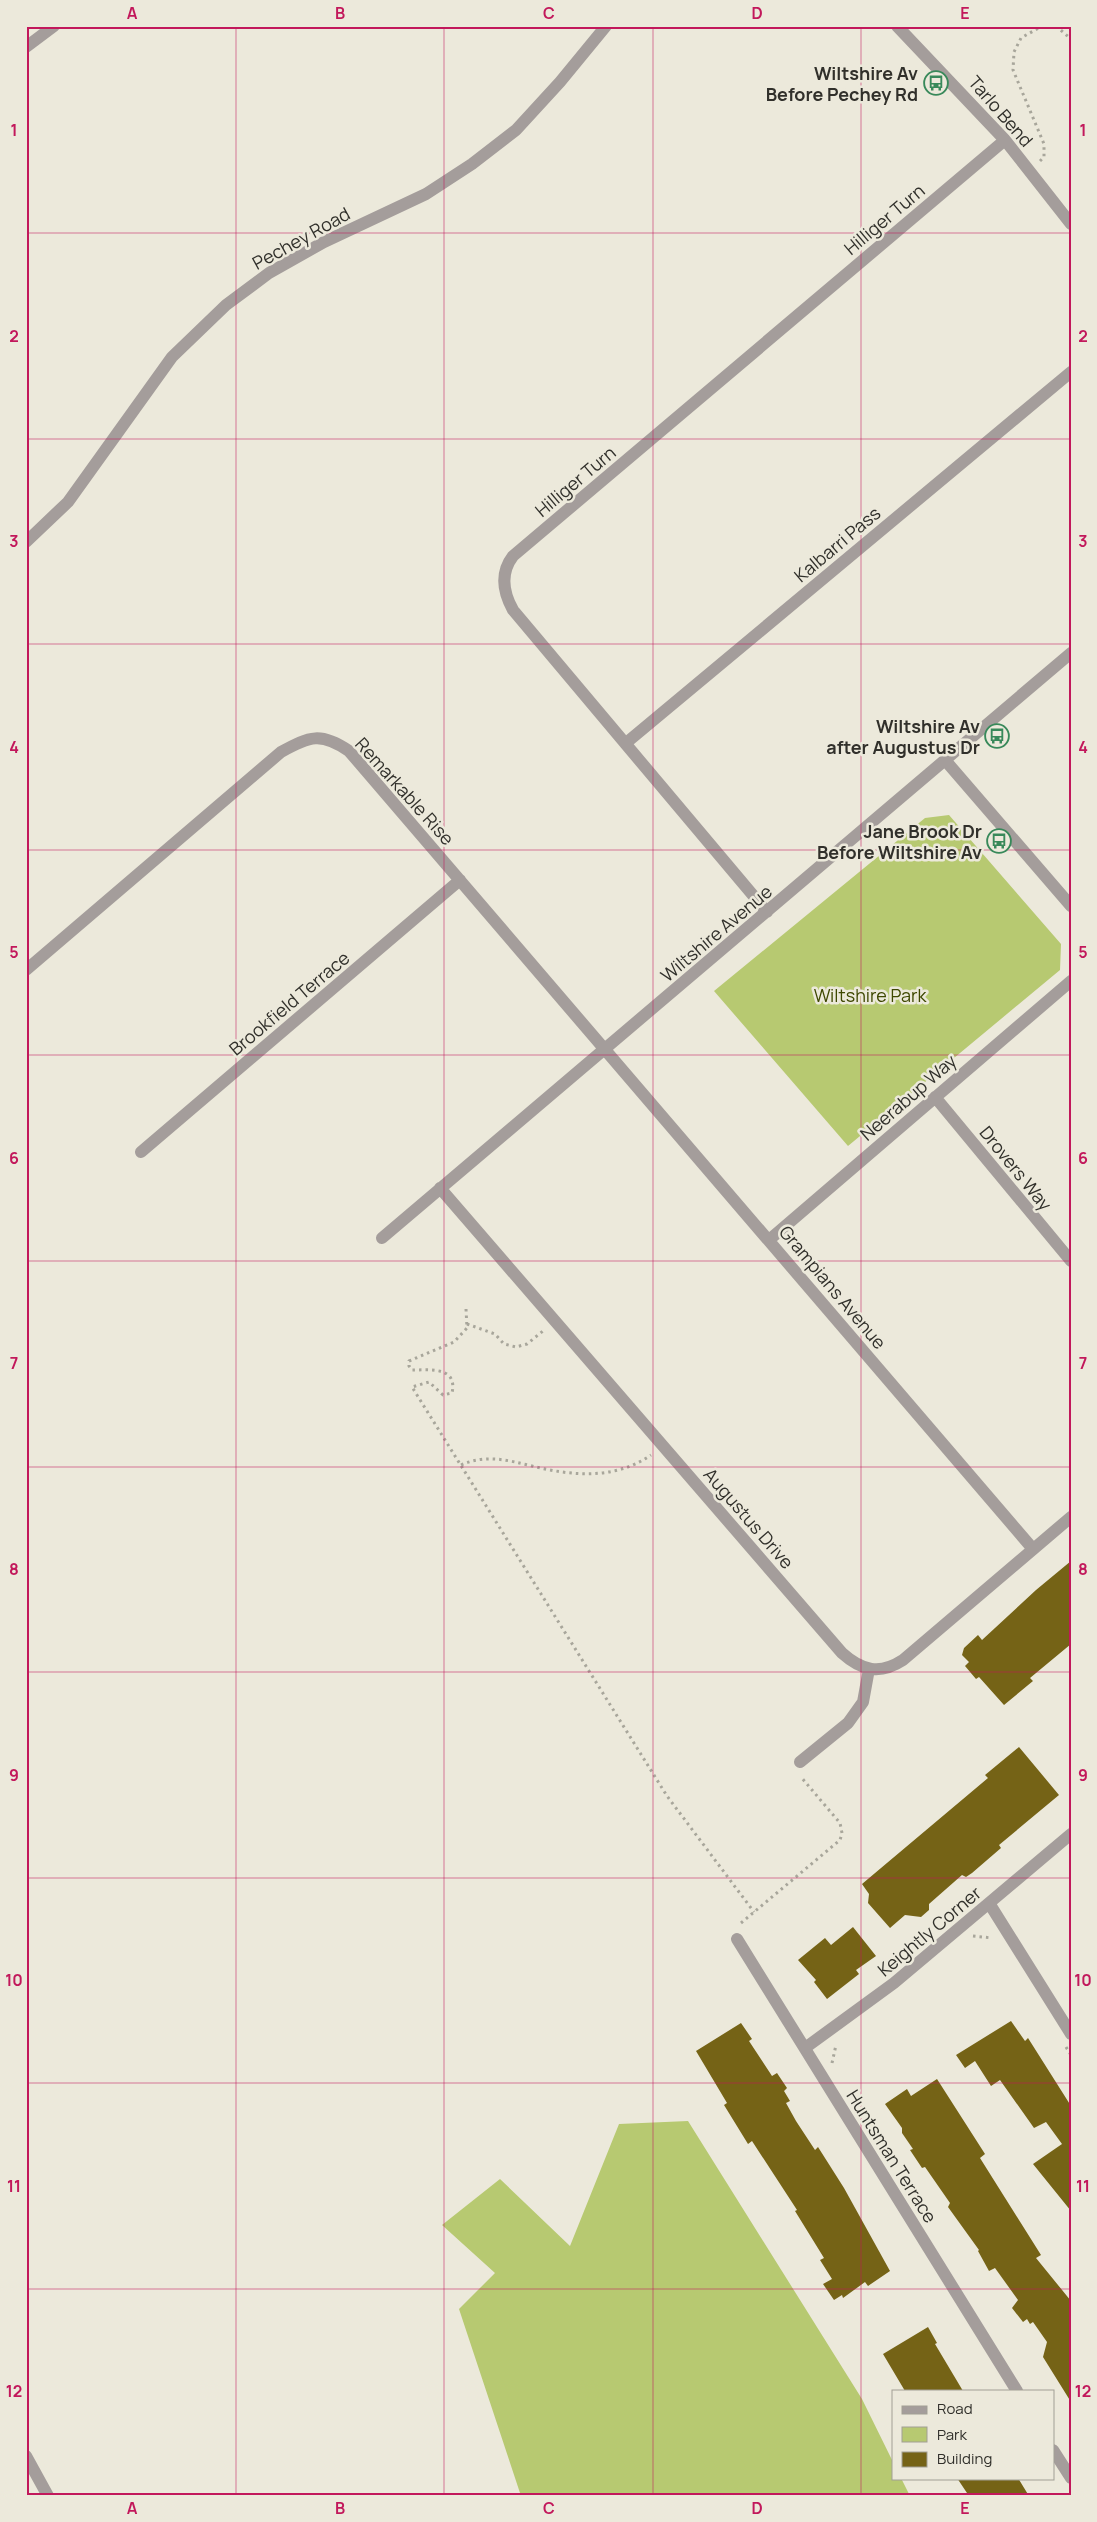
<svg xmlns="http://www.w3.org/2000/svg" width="1097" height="2522" font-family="Manrope,sans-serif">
  <rect width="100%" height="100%" fill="#ece9db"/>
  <path fill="#b7c971" d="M949 815 1061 944 1060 970 848 1146 714 991 925 818Z
    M688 2121 862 2399 893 2462V2478H901L910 2496H521L459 2309 495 2273 442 2225 500 2179 570 2246 619 2124Z"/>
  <path fill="#756316" d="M1071 1561V1644L1030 1678 1033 1681 1004 1705 979 1677 976 1679 965 1666 969 1662 962 1655 964 1648 978 1635 982 1640 1036 1590Z
    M1019 1747 1059 1795 999 1845 1001 1848 972 1873 966 1877 962 1875 929 1904V1910L921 1917 905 1915 890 1928 868 1903 869 1894 862 1884 988 1778 985 1775Z
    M853 1927 876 1956 856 1970 859 1974 827 1999 814 1982 816 1980 798 1960 825 1938 831 1945Z
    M1011 2021 1025 2041 1028 2038 1071 2106V2211L1033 2164 1062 2144 1046 2122 1034 2128 1000 2080 991 2086 975 2061 965 2068 956 2055Z
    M741 2023 752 2039 749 2041 772 2076 777 2073 787 2088 784 2091 790 2101 786 2103 796 2121 815 2150 818 2147 844 2188 890 2271 868 2286 865 2282 843 2298 842 2295 834 2300 823 2284 832 2279 820 2260 824 2258 795 2211 797 2210 752 2141 748 2144 724 2105 727 2103 696 2051Z
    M937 2079 985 2154 980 2158 1041 2255 1036 2258 1071 2301V2402L1043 2357 1047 2342 1033 2322 1030 2324 1027 2319 1023 2322 1012 2308 1018 2300 995 2268 989 2271 978 2251 979 2250 948 2207 950 2203 925 2167 922 2168 910 2150 913 2149 902 2133V2128L885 2104 907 2089 911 2096Z
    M928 2327 937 2343 935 2344 963 2391H905L883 2354Z
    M957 2478H1018L1029 2496H969Z"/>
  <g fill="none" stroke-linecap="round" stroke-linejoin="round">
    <path stroke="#a8a69b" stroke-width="3" stroke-dasharray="2.5 4" stroke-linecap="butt" d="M1056 26 1071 39
      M1040 161 1044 157V144L1013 70 1014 52 1021 38 1042 26
      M466 1309 467 1328 454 1342 409 1361V1366L412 1370C429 1370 458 1366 452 1393L443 1395 429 1382 412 1387 667 1796 754 1912
      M467 1324 495 1334 504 1344 516 1347 527 1344 543 1331
      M461 1465C486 1454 507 1460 532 1466 572 1476 615 1480 651 1455
      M741 1923 840 1840 842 1833 840 1823 801 1777
      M973 1936 992 1938
      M1066 2047 1071 2055
      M832 2063 836 2045"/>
    <path stroke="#a49d9b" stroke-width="12" d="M897 26 1005 140 1071 224
      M26 47 54 26
      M26 542 68 502 172 357 226 305 269 273 324 242 426 194 472 164 516 130 560 82 606 26
      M626 743 1071 372
      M945 760 1071 906
      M767 912 513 610C503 592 500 573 513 556L1005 140
      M26 970 281 752C310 736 321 732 349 751L1033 1549
      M935 1097 1071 1261
      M141 1152 460 880
      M440 1188 842 1653C862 1671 880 1675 903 1660L1071 1517
      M382 1238 1071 653
      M769 1240 1071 981
      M800 1762 848 1723 863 1702 869 1669
      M989 1903 1071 2034
      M737 1939 1017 2391
      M805 2048 894 1983 1071 1834
      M1053 2450 1071 2478
      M26 2456 48 2496"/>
  </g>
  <path fill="none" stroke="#c2185b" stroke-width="1" stroke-opacity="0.55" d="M236 26V2496M444 26V2496M653 26V2496M861 26V2496M26 233H1071M26 439H1071M26 644H1071M26 850H1071M26 1055H1071M26 1261H1071M26 1467H1071M26 1672H1071M26 1878H1071M26 2083H1071M26 2289H1071"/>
  <defs>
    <g id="bus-ring" transform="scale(1.25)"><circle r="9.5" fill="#ece9db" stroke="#38895a" stroke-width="1.5"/><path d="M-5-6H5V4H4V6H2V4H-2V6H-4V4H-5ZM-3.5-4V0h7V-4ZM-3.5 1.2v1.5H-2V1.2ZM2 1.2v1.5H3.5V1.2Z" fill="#38895a"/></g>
  </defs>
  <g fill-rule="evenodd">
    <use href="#bus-ring" x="936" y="83"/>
    <use href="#bus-ring" x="997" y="736"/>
    <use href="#bus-ring" x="999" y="841"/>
  </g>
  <g text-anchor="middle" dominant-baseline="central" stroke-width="5" stroke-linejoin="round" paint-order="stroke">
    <g font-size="18" font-weight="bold" fill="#31302b" stroke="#ece9db" text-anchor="end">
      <text x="918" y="73">Wiltshire Av<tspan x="918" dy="21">Before Pechey Rd</tspan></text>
      <text x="980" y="726">Wiltshire Av<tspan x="980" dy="21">after Augustus Dr</tspan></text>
      <text x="982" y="831">Jane Brook Dr<tspan x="982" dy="21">Before Wiltshire Av</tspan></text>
    </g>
    <g font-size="18" fill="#31302b" stroke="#ece9db">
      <text transform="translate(1001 111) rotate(49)">Tarlo Bend</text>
      <text transform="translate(884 219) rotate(-40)">Hilliger Turn</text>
      <text transform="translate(301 238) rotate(-29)">Pechey Road</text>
      <text transform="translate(575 481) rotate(-40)">Hilliger Turn</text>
      <text transform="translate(837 544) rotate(-40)">Kalbarri Pass</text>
      <text transform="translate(405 791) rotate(48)">Remarkable Rise</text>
      <text transform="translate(716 933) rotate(-40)">Wiltshire Avenue</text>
      <text transform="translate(289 1003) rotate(-40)">Brookfield Terrace</text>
      <text transform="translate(908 1097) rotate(-41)">Neerabup Way</text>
      <text transform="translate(1016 1168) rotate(51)">Drovers Way</text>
      <text transform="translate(833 1287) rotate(50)">Grampians Avenue</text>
      <text transform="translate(749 1518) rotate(49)">Augustus Drive</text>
      <text transform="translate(929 1931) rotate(-40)">Keightly Corner</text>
      <text transform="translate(892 2156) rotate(58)">Huntsman Terrace</text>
    </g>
    <g font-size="18" fill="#3e4801" stroke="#ece9db">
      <text x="870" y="995">Wiltshire Park</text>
    </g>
  </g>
  <rect width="1097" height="2522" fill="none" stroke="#ece9db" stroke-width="55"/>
  <rect x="892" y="2390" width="162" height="90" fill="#ece9db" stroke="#a19f95"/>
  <rect x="902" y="2406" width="25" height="8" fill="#a49d9b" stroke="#a19f95"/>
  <text x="937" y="2414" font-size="15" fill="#31302b">Road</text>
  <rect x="902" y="2427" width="25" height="15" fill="#b7c971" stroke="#a19f95"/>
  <text x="937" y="2440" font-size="15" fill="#31302b">Park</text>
  <rect x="902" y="2452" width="25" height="15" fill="#756316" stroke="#a19f95"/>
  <text x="937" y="2464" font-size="15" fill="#31302b">Building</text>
  <rect x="28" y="28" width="1042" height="2466" fill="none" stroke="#c2185b" stroke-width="2"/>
  <g font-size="16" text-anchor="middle" font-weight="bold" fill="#c2185b">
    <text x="132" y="19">A</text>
    <text x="340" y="19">B</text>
    <text x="549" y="19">C</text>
    <text x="757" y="19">D</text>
    <text x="965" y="19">E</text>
    <text x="14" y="136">1</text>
    <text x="1083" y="136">1</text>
    <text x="14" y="342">2</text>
    <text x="1083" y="342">2</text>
    <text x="14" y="547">3</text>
    <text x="1083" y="547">3</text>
    <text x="14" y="753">4</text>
    <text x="1083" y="753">4</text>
    <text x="14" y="958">5</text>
    <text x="1083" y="958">5</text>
    <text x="14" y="1164">6</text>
    <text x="1083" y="1164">6</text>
    <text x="14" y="1369">7</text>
    <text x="1083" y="1369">7</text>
    <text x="14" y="1575">8</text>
    <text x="1083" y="1575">8</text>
    <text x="14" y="1781">9</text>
    <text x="1083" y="1781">9</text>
    <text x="14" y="1986">10</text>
    <text x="1083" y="1986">10</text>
    <text x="14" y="2192">11</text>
    <text x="1083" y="2192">11</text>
    <text x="14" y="2397">12</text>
    <text x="1083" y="2397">12</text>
    <text x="132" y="2514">A</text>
    <text x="340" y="2514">B</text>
    <text x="549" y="2514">C</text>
    <text x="757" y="2514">D</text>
    <text x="965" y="2514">E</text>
  </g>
</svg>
